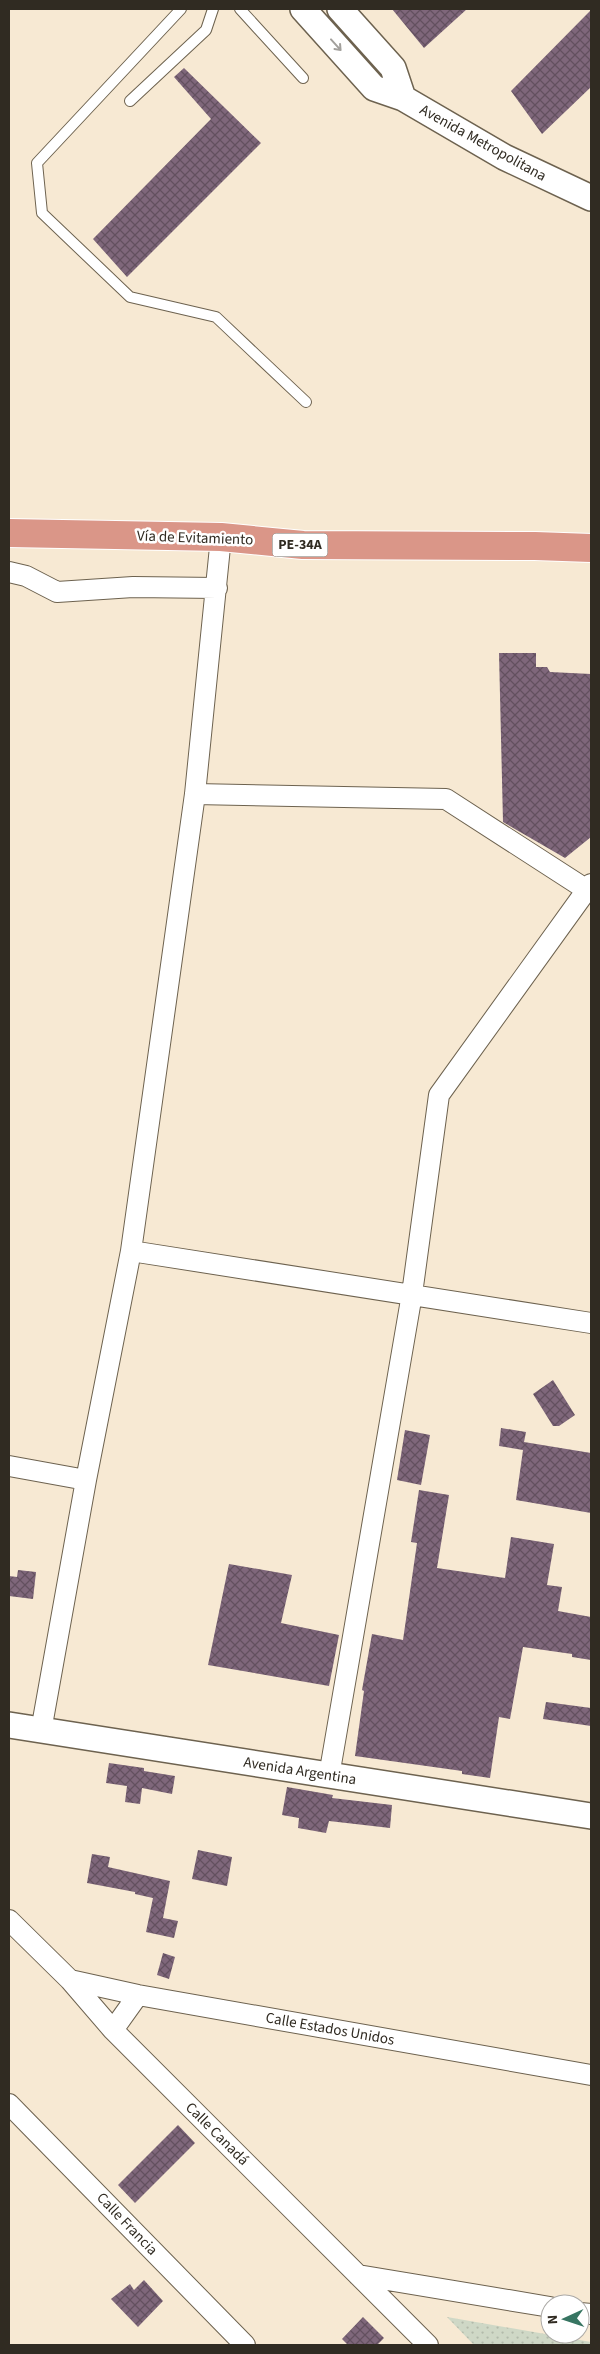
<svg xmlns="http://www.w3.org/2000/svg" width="600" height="2354" font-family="'Source Sans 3',sans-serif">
  <defs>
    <pattern id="park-dots" width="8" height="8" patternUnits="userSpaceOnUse" patternTransform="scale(1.25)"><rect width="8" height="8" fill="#cfd8c6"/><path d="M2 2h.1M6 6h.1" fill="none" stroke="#b2baaa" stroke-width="1.8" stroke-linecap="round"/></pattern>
    <pattern id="building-cross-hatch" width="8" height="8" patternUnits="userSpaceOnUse" patternTransform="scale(1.25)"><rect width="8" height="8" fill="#7f677b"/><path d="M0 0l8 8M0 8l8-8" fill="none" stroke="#63505f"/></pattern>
  </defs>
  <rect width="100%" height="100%" fill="#f7e9d3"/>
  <path fill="url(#park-dots)" d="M447 2317 591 2342V2345H474Z"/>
  <path fill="url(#building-cross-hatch)" d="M392 9H467L424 48Z
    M591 10V87L542 134 511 91Z
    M184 68 261 143 127 277 93 239 211 119 174 77Z
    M499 653H536V667H547L550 672 591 674V837L565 858 503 822Z
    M553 1380 575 1415 559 1426H553L533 1394Z
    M501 1428 526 1432 524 1442 591 1453V1513L516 1500 523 1450 499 1446Z
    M405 1430 430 1435 421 1485 397 1480Z
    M419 1490 449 1495 437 1568 505 1578 511 1537 554 1544 547 1585 562 1587 558 1611 591 1617V1660L572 1657V1654L523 1647 510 1719 499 1717 490 1778 462 1774V1771L355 1756 364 1691 362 1690 372 1634 403 1640 417 1543 411 1542Z
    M229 1564 292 1575 281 1623 339 1635 329 1686 208 1665Z
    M18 1570 36 1572 33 1599 9 1596V1576L17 1577Z
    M546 1702 591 1708V1726L543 1719Z
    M109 1763 144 1768V1771L175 1776 172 1794 142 1788 140 1804 125 1802 127 1786 106 1783Z
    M287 1787 333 1795 332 1798 392 1805 390 1828 329 1821 326 1833 298 1828 299 1818 282 1815Z
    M198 1850 232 1857 227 1886 192 1879Z
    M92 1854 110 1857 108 1867 170 1881 163 1918 178 1921 174 1938 146 1932 153 1898 135 1894V1892L87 1883Z
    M163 1953 175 1957 169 1979 157 1975Z
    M178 2125 195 2143 135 2203 118 2185Z
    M144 2280 163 2301 138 2327 111 2299 130 2284 134 2290Z
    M363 2317 384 2338 377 2345H348L342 2339Z"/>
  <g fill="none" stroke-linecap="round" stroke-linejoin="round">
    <g stroke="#6d624f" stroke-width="12">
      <path id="service" d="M181 9 37 163 42 213 130 297 216 317 306 402
        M240 9 303 78
        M130 101 206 30 213 9"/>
    </g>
    <g stroke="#6d624f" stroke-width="22">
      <path id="minor" d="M9 572 26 576 57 592 133 587 217 588
        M195 794 446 799 587 890
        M131 1251 591 1323
        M9 1466 86 1480
        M41 1731 86 1480 131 1251 195 794 221 537
        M329 1776 412 1294 439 1095 591 884
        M9 1920 70 1980 113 2030 428 2345
        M70 1980 138 1995 591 2075
        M113 2030 138 1995
        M9 2104 245 2345
        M358 2275 550 2307
        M580 2313 591 2314"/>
    </g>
    <g stroke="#6d624f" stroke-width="28">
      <path id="tertiary" d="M303 9 374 88 403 98 504 157 591 198
        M340 9 393 68 403 98
        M9 1725 591 1816"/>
    </g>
    <g stroke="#fff" stroke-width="30">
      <path id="trunk" d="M9 533 221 537 303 545 535 546 591 548"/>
    </g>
    <use href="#service" stroke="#fff" stroke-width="10"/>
    <use href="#minor" stroke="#fff" stroke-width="20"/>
    <use href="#tertiary" stroke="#fff" stroke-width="25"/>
    <use href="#trunk" stroke="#da9688" stroke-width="28"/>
  </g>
  <defs><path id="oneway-shaft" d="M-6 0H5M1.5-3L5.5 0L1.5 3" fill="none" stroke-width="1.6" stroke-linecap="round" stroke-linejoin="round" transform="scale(1.25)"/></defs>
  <use stroke="#a2a09c" href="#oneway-shaft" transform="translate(336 45) rotate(48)"/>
  <g text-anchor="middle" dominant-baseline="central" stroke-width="5" stroke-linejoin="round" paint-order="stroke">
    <rect fill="#fff" stroke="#6e6b64" stroke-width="1" x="272.5" y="533.5" width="55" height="23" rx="4"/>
    <g font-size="14" font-weight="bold" fill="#302b22">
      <text x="300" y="545">PE-34A</text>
    </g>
    <g font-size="15" fill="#302b22" stroke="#fff">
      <text transform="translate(483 143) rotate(29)">Avenida Metropolitana</text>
      <text transform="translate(195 538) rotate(2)">Vía de Evitamiento</text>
      <text transform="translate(300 1771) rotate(9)">Avenida Argentina</text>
      <text transform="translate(330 2029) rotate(10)">Calle Estados Unidos</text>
      <text transform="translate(217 2134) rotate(45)">Calle Canadá</text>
      <text transform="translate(127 2224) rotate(46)">Calle Francia</text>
    </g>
  </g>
  <rect width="600" height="2354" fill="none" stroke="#302b22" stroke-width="20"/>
  <g transform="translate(565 2319) rotate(267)"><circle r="24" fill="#ffffff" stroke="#acaaa7"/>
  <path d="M0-4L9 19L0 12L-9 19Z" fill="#377562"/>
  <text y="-8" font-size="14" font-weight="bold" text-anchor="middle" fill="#302b22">N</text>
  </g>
</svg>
